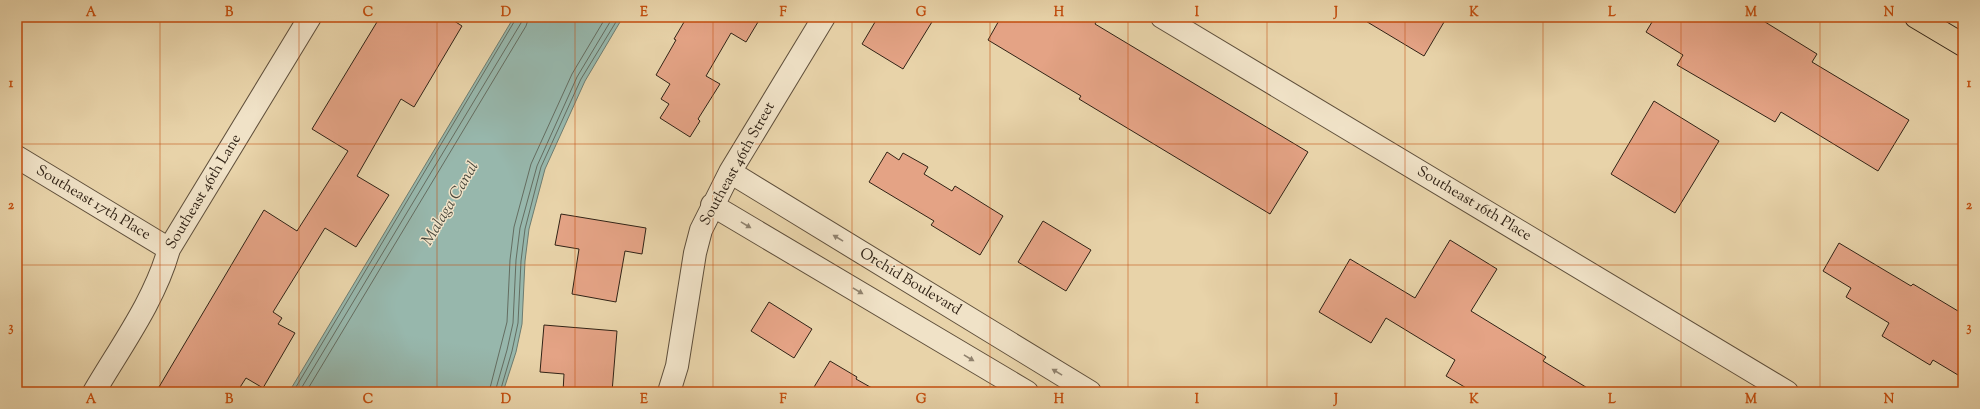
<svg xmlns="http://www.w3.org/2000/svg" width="1980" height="409" font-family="'Sorts Mill Goudy',serif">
  <rect width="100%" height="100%" fill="#e8d3a9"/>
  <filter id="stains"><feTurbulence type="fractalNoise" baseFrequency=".005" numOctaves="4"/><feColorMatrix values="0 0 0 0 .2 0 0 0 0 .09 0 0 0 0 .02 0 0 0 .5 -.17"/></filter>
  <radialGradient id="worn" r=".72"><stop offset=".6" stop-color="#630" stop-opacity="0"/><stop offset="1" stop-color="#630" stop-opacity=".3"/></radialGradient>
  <path fill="#97b7ac" stroke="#6e7c70" d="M514 17H623L585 81 545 169 529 229 525 261 522 324 516 352 503 392H289Z"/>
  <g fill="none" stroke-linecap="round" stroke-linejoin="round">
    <path stroke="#646d61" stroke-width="1" d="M293 392 517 17
      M299 392 521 23 522 17
      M306 392 526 26 529 17
      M489 392 507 322 510 260 514 227 531 164 572 74 606 17
      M495 392 507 350 513 323 516 260 520 228 537 166 577 77 613 17
      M500 392 512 351 518 323 521 261 525 229 541 167 581 79 619 17"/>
  </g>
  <path fill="#e4a385" stroke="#312316" d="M380 17H448L462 26 414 107 401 99 357 176 389 195 356 247 325 228 273 312 282 318 278 324 295 333 263 388 246 378 237 392H156L264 210 297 231 348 151 312 129Z
    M687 17H761L746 42 731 33 706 76 720 84 698 119 700 121 690 137 660 118 669 104 661 99 670 84 656 75 676 40 674 39Z
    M878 17H935L903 69 862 44Z
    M1001 17H1099L1095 24 1308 152 1270 214 1079 99 1081 96 988 40Z
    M1359 17H1447L1424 56Z
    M1655 17H1757L1817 54 1812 62 1909 120 1878 171 1781 112 1775 122 1677 65 1683 55 1646 32Z
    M1654 101 1719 141 1675 213 1611 174Z
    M887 152 899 160 903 153 928 167 924 174 952 191 955 186 1003 216 980 255 931 225 934 221 869 182Z
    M561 214 646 228 642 254 625 251 616 302 572 294 579 249 555 245Z
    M1043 221 1091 250 1066 291 1018 262Z
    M1450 240 1497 269 1471 311 1546 357 1543 361 1594 392H1473L1446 376 1455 360 1386 318 1371 343 1319 312 1350 259 1415 298Z
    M1839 243 1911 286 1913 284 1963 314V378L1933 360 1930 365 1882 336 1889 323 1846 297 1851 288 1823 271Z
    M769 302 812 329 794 358 751 331Z
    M544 325 617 331 612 392H563L564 374 540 372Z
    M830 361 857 377 856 379 879 392H811Z"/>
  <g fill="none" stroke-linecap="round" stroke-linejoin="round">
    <g stroke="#5f4f3b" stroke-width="24">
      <path id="minor" d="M1162 17 1787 392
        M17 157 169 249
        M730 172 1090 392
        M712 205 1027 392
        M94 392C121 346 155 300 169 249L310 17
        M669 392 677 366 695 253 701 230 730 172 824 17"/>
    </g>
    <g stroke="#312316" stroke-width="24">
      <path id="major" d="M1916 17 1963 45"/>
    </g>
    <use href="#minor" stroke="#f0e2c7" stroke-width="22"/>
    <use href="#major" stroke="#e8d3a9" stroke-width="22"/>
  </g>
  <defs><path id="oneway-solid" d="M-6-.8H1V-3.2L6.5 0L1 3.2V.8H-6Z"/></defs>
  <g fill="#90826e">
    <use href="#oneway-solid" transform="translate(746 225) rotate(31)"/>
    <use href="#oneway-solid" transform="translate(838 238) rotate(-149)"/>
    <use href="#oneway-solid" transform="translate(858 291) rotate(31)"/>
    <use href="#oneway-solid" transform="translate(969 358) rotate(31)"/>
    <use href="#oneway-solid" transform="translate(1057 372) rotate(-149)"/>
  </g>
  <path fill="none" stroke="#c34e0e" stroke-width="1" stroke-opacity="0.55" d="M160 17V392M299 17V392M437 17V392M575 17V392M713 17V392M852 17V392M990 17V392M1128 17V392M1267 17V392M1405 17V392M1543 17V392M1681 17V392M1820 17V392M17 144H1963M17 265H1963"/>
  <g text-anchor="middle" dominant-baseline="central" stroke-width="3" stroke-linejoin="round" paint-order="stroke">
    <g font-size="15" fill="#312316" stroke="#f0e2c7">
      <text transform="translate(738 164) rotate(-61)">Southeast 46th Street</text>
      <text transform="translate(204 192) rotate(-59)">Southeast 46th Lane</text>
      <text transform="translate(93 203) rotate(31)">Southeast 17th Place</text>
      <text transform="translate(1474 204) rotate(31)">Southeast 16th Place</text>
      <text transform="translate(910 282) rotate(31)">Orchid Boulevard</text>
    </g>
    <g font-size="16" font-style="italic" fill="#4a483c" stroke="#f0e2c7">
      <text transform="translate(451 204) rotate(-59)">Malaga Canal</text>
    </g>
  </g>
  <rect width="1980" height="409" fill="none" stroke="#e8d3a9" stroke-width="44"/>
  <rect x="22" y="22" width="1936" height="365" fill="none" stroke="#c34e0e" stroke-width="1.5"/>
  <g font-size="13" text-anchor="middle" font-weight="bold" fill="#c34e0e">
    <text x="91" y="16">A</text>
    <text x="229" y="16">B</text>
    <text x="368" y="16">C</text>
    <text x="506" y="16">D</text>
    <text x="644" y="16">E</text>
    <text x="783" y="16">F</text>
    <text x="921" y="16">G</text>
    <text x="1059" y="16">H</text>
    <text x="1197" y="16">I</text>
    <text x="1336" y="16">J</text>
    <text x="1474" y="16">K</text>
    <text x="1612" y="16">L</text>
    <text x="1751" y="16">M</text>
    <text x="1889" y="16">N</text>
    <text x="11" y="87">1</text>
    <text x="1969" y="87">1</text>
    <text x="11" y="209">2</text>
    <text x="1969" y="209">2</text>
    <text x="11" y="331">3</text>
    <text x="1969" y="331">3</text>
    <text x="91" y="403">A</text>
    <text x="229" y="403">B</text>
    <text x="368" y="403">C</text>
    <text x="506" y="403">D</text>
    <text x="644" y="403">E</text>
    <text x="783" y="403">F</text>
    <text x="921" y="403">G</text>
    <text x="1059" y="403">H</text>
    <text x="1197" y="403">I</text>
    <text x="1336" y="403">J</text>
    <text x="1474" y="403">K</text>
    <text x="1612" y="403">L</text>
    <text x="1751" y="403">M</text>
    <text x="1889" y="403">N</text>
  </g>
  <rect width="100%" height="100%" filter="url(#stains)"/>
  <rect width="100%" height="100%" fill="url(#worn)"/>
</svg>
